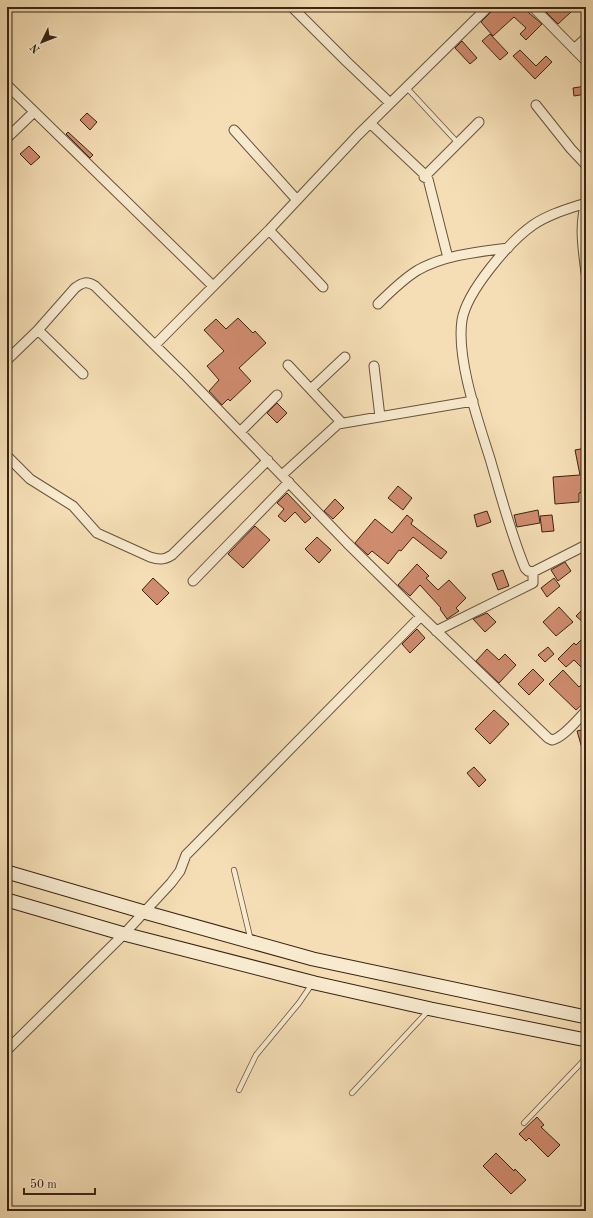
<svg xmlns="http://www.w3.org/2000/svg" width="593" height="1218" font-family="'Old Standard TT',serif">
  <rect width="100%" height="100%" fill="#f5deb5"/>
  <filter id="stains"><feTurbulence type="fractalNoise" baseFrequency=".005" numOctaves="4"/><feColorMatrix values="0 0 0 0 .2 0 0 0 0 .09 0 0 0 0 .02 0 0 0 .5 -.17"/></filter>
  <radialGradient id="worn" r=".72"><stop offset=".6" stop-color="#630" stop-opacity="0"/><stop offset="1" stop-color="#630" stop-opacity=".3"/></radialGradient>
  <path fill="#d08c6f" stroke="#392513" d="M494 7H522L542 24 526 40 520 34 526 28 514 17 493 36 481 22 492 11Z
    M544 7H567L571 12 558 24 542 8Z
    M490 34 508 53 500 60 482 41Z
    M462 41 477 58 470 64 455 48Z
    M520 50 536 66 546 56 552 62 535 79 513 56Z
    M586 86V94L574 96 573 88Z
    M87 113 97 122 90 130 80 120Z
    M68 132 93 155 90 158 66 134Z
    M29 146 40 157 31 165 20 154Z
    M238 318 253 333 255 331 266 343 239 368 251 381 230 401 228 399 222 405 209 391 219 380 207 366 224 351 204 330 216 319 226 329Z
    M277 403 287 413 277 423 267 413Z
    M586 448V491L579 493V502L555 504 553 477 580 475 575 450Z
    M398 486 412 498 403 510 388 498Z
    M287 493 311 518 305 523 295 512 285 522 278 516 284 509 277 503Z
    M335 499 344 508 333 519 324 511Z
    M538 510 540 523 517 527 514 515Z
    M487 511 491 522 477 527 474 515Z
    M407 515 413 520 411 524 447 552 441 559 413 537 401 551 399 550 388 564 372 551 368 555 355 543 375 519 392 533Z
    M552 515 554 531 542 532 540 516Z
    M255 526 270 540 243 568 228 554Z
    M317 537 331 550 319 563 305 549Z
    M565 562 571 571 558 581 551 570Z
    M417 564 429 576 426 578 438 590 449 580 466 598 456 608 459 611 447 619 440 609 441 608 420 585 410 596 398 585Z
    M503 570 509 586 498 590 492 574Z
    M153 578 169 593 157 605 142 590Z
    M554 578 560 586 547 597 541 588Z
    M586 606V625L576 616Z
    M559 607 573 622 556 636 543 622Z
    M487 613 496 622 485 632 473 619Z
    M417 629 425 638 410 653 402 644Z
    M586 635V672L574 660 566 667 558 659 574 643 576 645Z
    M548 647 554 654 545 662 538 655Z
    M487 649 499 660 505 654 516 665 499 683 476 661Z
    M533 669 544 680 529 695 518 684Z
    M563 670 579 687 586 680V701L576 710 549 684Z
    M494 710 509 724 490 744 475 729Z
    M586 729V755H584L577 731Z
    M474 767 486 780 479 787 467 773Z
    M537 1117 544 1125 541 1127 560 1145 548 1157 529 1138 526 1141 519 1134Z
    M496 1153 514 1171 515 1169 526 1180 511 1194 483 1166Z"/>
  <g fill="none" stroke-linecap="round" stroke-linejoin="round">
    <g stroke="#68533c" stroke-width="6">
      <path id="lane" d="M406 87 458 143
        M234 870 251 941
        M239 1090 256 1055 299 1003 312 984
        M352 1093 429 1010
        M524 1123 586 1058"/>
    </g>
    <g stroke="#68533c" stroke-width="11">
      <path id="street" d="M292 7 346 61 390 103
        M533 7 586 61
        M574 49 586 38
        M7 85 213 286
        M536 105 571 149 586 165
        M370 123 424 174V177L428 179 448 258
        M234 130 297 200
        M7 138 34 112
        M424 177 479 122
        M586 202C579 226 583 249 586 273
        M586 203C568 209 549 214 533 225 509 242 467 291 462 320 456 360 479 423 491 462 501 497 511 534 525 568L528 571 533 572 586 545
        M269 230 323 287
        M378 304C390 292 403 279 418 270 445 255 477 252 508 248
        M38 330 83 374
        M155 345 269 230 358 135 488 7
        M7 360 38 330 75 288C83 282 87 281 95 286L185 375 347 543 421 616 548 738 552 740C563 738 578 719 586 711
        M288 365 342 423
        M374 366 380 417
        M311 389 345 357
        M240 432 277 395
        M7 456 30 479 73 506 97 533 150 557C159 560 164 560 172 555L268 460
        M282 475 338 424 473 401
        M193 581 289 482
        M436 631 533 583V572
        M7 1050 124 934 171 883 180 871 186 855 190 851 421 616"/>
    </g>
    <g stroke="#392513" stroke-width="15">
      <path id="secondary" d="M7 872 144 912 313 959 586 1017
        M7 900 124 934 315 983 431 1009 586 1040"/>
    </g>
    <use href="#lane" stroke="#f8eacf" stroke-width="4.5"/>
    <use href="#street" stroke="#f8eacf" stroke-width="9"/>
    <use href="#secondary" stroke="#f8eacf" stroke-width="13"/>
  </g>
  <rect width="593" height="1218" fill="none" stroke="#f5deb5" stroke-width="24"/>
  <rect x="8" y="8" width="577" height="1202" fill="none" stroke="#392513" stroke-width="2"/>
  <rect x="12" y="12" width="569" height="1194" fill="none" stroke="#392513"/>
  <g transform="translate(42 42) rotate(227)" stroke="#f8eacf" stroke-width="3" paint-order="stroke">
  <path d="M0-3L7 15L0 10L-7 15Z" fill="#392513"/>
  <text y="-6" font-size="11" font-weight="bold" text-anchor="middle" fill="#392513">N</text>
  </g>
  <path d="M24 1188v6h71v-6" fill="none" stroke="#392513" stroke-width="2"/>
  <text x="30" y="1188" font-size="12" fill="#392513" stroke="#f8eacf" stroke-width="3" paint-order="stroke">50 m</text>
  <rect width="100%" height="100%" filter="url(#stains)"/>
  <rect width="100%" height="100%" fill="url(#worn)"/>
</svg>
